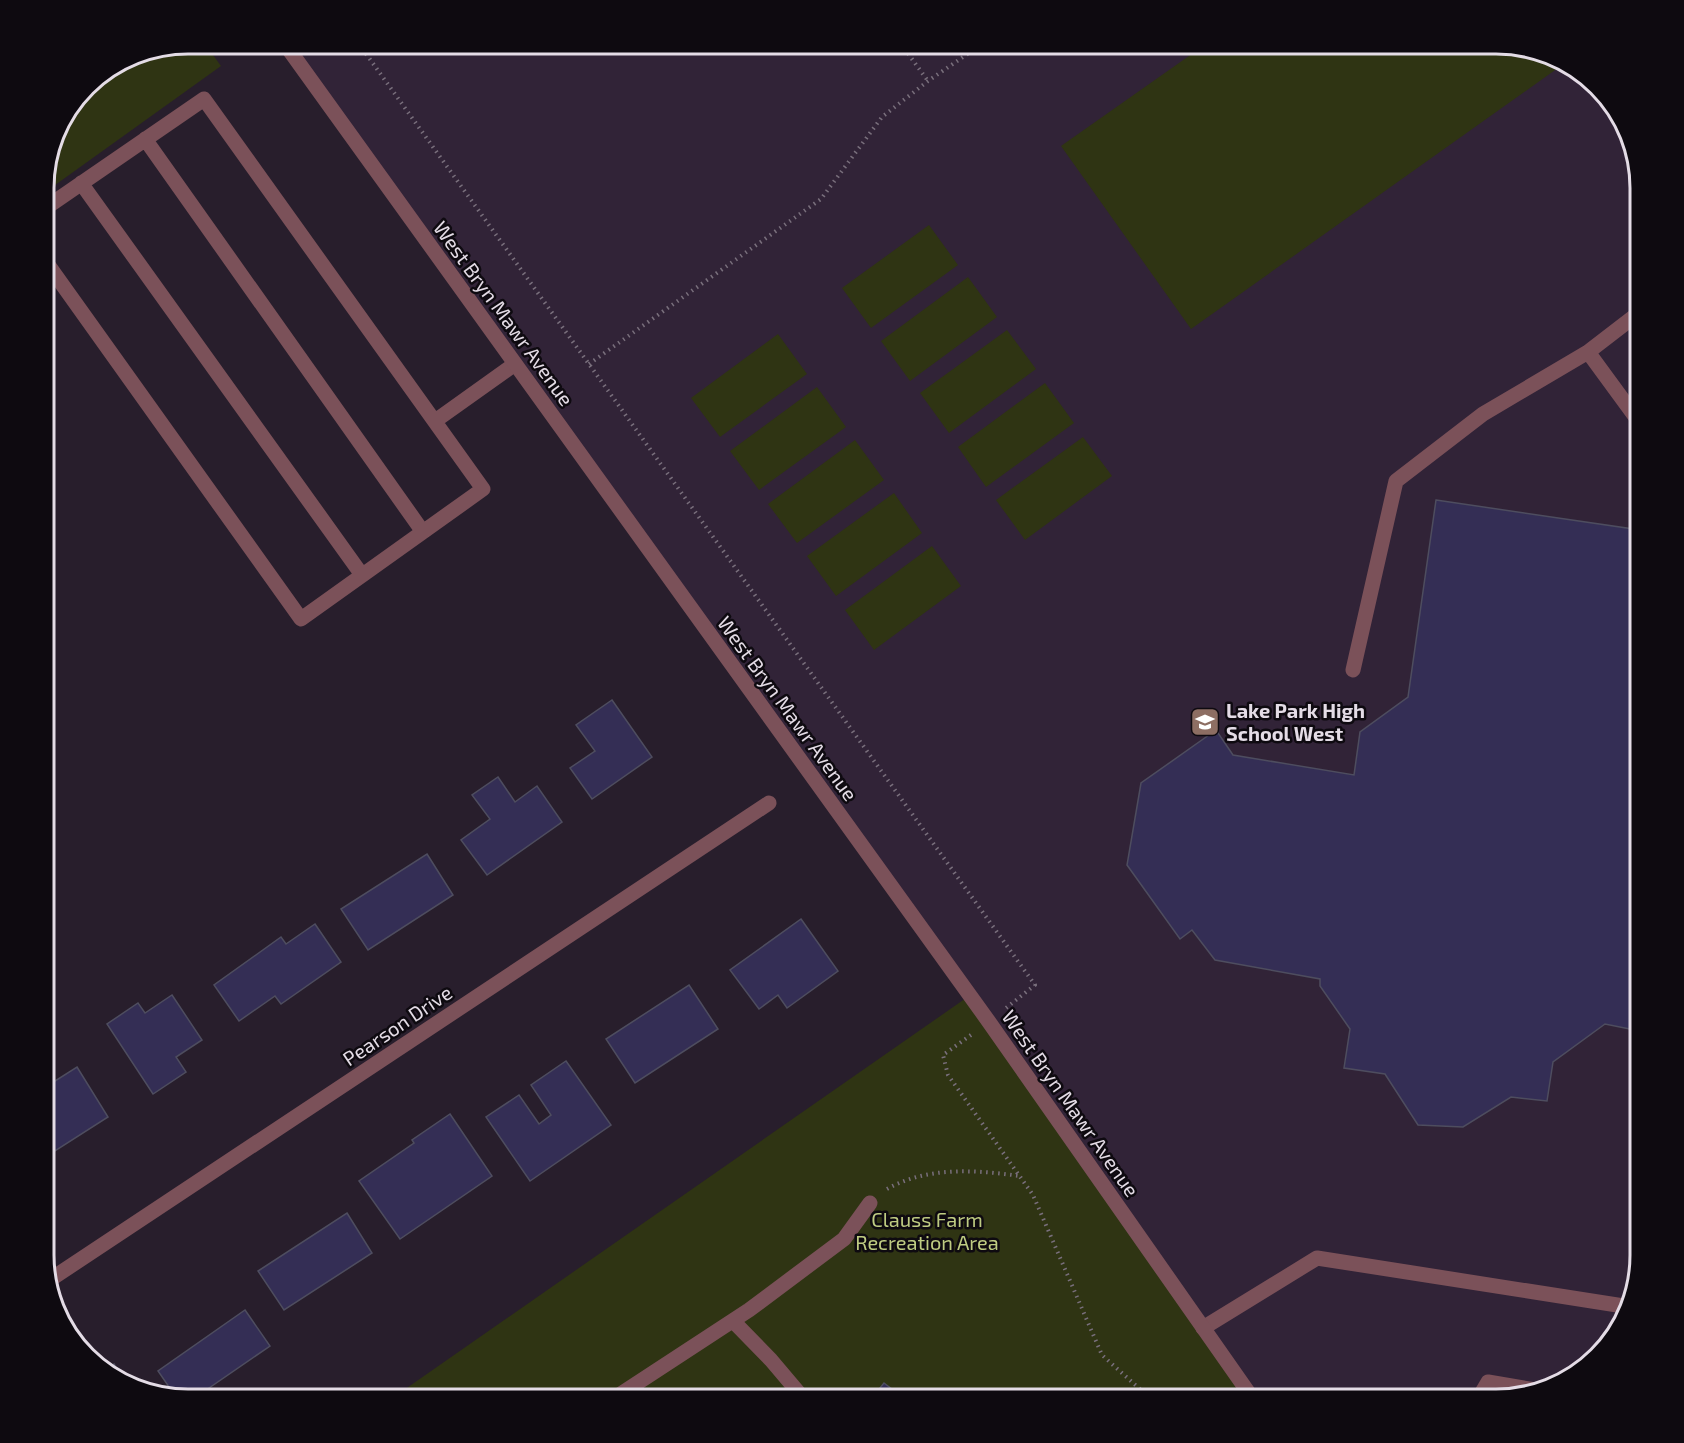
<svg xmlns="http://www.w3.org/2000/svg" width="1684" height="1443" font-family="'Exo 2',sans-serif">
  <rect width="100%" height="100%" fill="#281e2c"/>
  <path fill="#312337" d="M284 44H1497L1551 54 1592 79 1629 132 1640 188V1256L1630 1310 1605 1351 1552 1388 1496 1399H1253Z"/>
  <path fill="#2f3413" d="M187 44H205L221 66 44 193V178L59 124 92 79 133 54Z
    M1206 44H1497L1551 54 1565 63 1191 329 1061 146Z
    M929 225 958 265 871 328 842 288Z
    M968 277 997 317 910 381 881 341Z
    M1007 330 1036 369 949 433 920 393Z
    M778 334 807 374 720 437 691 398Z
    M1045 383 1074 423 986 487 958 447Z
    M817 387 846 427 759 490 730 451Z
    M1083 437 1112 476 1025 540 996 500Z
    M855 440 884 480 797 543 768 504Z
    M894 493 922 533 836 596 807 556Z
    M932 546 961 586 874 650 845 610Z
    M969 996 1253 1399H391Z"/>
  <path fill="#342e55" stroke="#4e4d5f" stroke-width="1.5" d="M1436 500 1640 530 1636 571 1640 572V1031L1605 1024 1553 1062 1547 1101 1511 1097 1463 1127 1418 1125 1385 1074 1344 1068 1350 1029 1320 986V979L1215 960 1192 930 1180 939 1127 865 1141 783 1216 730 1233 755 1354 775 1360 732 1408 697Z
    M612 700 652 757 592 799 570 768 595 751 576 725Z
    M498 777 515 802 537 786 562 822 487 875 461 840 490 819 472 795Z
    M427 854 453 895 368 950 341 909Z
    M801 919 838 971 787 1008 778 995 759 1009 730 970Z
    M315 924 341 962 281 1004 275 996 239 1021 214 985 281 937 286 944Z
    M689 985 718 1029 635 1083 606 1039Z
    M172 995 202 1040 176 1057 186 1072 153 1094 107 1024 138 1003 145 1013Z
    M566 1061 611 1125 530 1181 486 1117 519 1095 539 1124 551 1115 531 1085Z
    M77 1067 108 1117 44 1158V1088Z
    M450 1114 492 1176 400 1239 359 1181 414 1143 412 1140Z
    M347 1213 372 1253 284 1310 258 1271Z
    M245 1310 270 1346 193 1399 176 1397 158 1371Z
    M114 1364 128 1386 104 1371Z
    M884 1383 905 1399H871Z"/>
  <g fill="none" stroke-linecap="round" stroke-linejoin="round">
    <path stroke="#796f7c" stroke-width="4" stroke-dasharray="1.5 4.5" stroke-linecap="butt" d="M359 44 1035 985 1006 1008
      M901 44 928 81
      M589 364 821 199 882 117 928 81 982 44
      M971 1035 943 1055 948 1075 1033 1195 1102 1355 1151 1399
      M887 1189C928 1166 976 1170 1020 1176"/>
    <path stroke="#7b5159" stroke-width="15" d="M145 139 423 532
      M81 183 362 575
      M44 259 301 619 483 489 204 99 44 209
      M1588 352 1640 423
      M435 421 515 364
      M1353 670 1396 481 1483 414 1588 352 1640 312
      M733 1321 771 1360 804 1399
      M1203 1328 1317 1258 1630 1307
      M613 1399 749 1310 844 1239 870 1203
      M1478 1399 1488 1382 1541 1391"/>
    <path stroke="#7b5159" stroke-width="15" d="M48 1281 769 803"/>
    <path stroke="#7b5159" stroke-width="15" d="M285 44 989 1022 1253 1399"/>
  </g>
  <defs>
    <g id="school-square" transform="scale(1.5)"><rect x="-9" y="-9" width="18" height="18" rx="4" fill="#8d6e63" stroke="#0e0a10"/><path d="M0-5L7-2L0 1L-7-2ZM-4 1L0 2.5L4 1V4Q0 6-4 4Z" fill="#fff"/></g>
  </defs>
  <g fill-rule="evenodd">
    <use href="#school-square" x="1205" y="722"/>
  </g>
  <g text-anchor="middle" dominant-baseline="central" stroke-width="5" stroke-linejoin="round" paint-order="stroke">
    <g font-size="20" fill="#e4dce6" stroke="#0e0a10">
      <text transform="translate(504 313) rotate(54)">West Bryn Mawr Avenue</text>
      <text transform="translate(788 708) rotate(54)">West Bryn Mawr Avenue</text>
      <text transform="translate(397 1025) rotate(-34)">Pearson Drive</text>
      <text transform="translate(1071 1103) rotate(55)">West Bryn Mawr Avenue</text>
    </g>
    <g font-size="20" font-weight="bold" fill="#e4dce6" stroke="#0e0a10" text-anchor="start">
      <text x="1226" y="710">Lake Park High<tspan x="1226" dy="23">School West</tspan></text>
    </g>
    <g font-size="20" fill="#bfcc82" stroke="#0e0a10">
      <text x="927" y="1219">Clauss Farm<tspan x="927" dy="23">Recreation Area</tspan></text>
    </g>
  </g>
  <path d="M0 0H1684V1443H0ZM188 54H1496A134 134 0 0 1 1630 188V1255A134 134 0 0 1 1496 1389H188A134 134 0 0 1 54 1255V188A134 134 0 0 1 188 54Z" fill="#0e0a10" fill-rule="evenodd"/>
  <path fill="none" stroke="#e4dce6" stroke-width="3" d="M188 54H1496A134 134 0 0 1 1630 188V1255A134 134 0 0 1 1496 1389H188A134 134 0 0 1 54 1255V188A134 134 0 0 1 188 54Z"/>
</svg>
